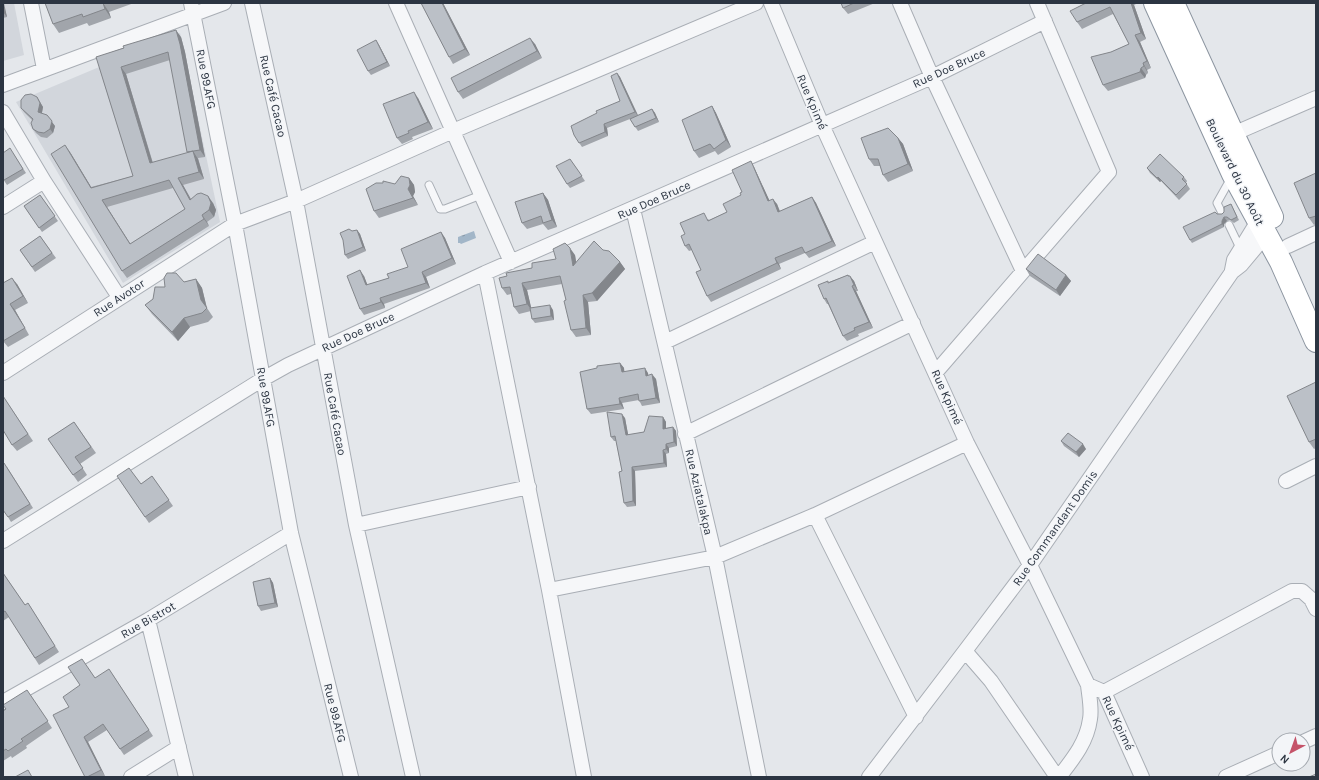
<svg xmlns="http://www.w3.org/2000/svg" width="1319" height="780" font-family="Karla,sans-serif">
  <defs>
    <pattern id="water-ripples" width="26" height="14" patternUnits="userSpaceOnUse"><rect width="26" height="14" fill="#a2b6c8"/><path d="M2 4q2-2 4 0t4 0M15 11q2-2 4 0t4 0" fill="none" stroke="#8495a4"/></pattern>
  </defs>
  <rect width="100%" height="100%" fill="#e4e7eb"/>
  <path fill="#d2d6dc" d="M3 3H14L24 55 3 61Z
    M180 33 220 222 123 283 16 102Z"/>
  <path fill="url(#water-ripples)" d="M474 231 476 238 461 244 460 243H458V237Z"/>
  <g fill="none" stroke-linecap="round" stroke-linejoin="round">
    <g stroke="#a9aeb5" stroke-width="9">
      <path id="lane" d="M429 185 440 209H445L481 195
        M1222 213 1217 203 1231 178
        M1229 225 1241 250"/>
    </g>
    <g stroke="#a9aeb5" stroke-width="16">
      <path id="street" d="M31 3 44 69
        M191 3 235 224 291 533 351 777
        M252 3 296 201 356 525 413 777
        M396 3 511 262
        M771 3 822 125 967 443 1030 565 1088 685 1104 692 1142 777
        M900 3 932 77 1023 271
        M3 85 224 3
        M3 112 44 181 119 297
        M1233 134 1316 98
        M3 207 44 181
        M633 209 715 557 759 777
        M1288 246 1316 233
        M1232 270 1234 260 1258 221
        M485 273 549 590 584 777
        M665 342 875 242
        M936 372 1109 172 1037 3
        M3 373 235 224 296 201 453 131 756 3
        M685 434 913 323
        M1286 481 1316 466
        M815 515 916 717
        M356 525 529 487
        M3 541 263 379 288 365 485 273 932 77 1045 21
        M549 590 715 557 815 515 967 443
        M148 620 186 777
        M965 651 991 681 1057 777
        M1104 692 1292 591H1302L1311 599 1316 609
        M3 702 148 620 291 533
        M1303 742 1316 736
        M131 777 179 747
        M869 777 965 651 1030 565 1232 272 1241 265 1266 235
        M1059 777C1073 759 1087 742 1090 719 1092 709 1089 695 1088 685
        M1226 777 1279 753"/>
    </g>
    <g stroke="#8c95a0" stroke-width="24">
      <path id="highway" d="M1155 3 1233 174 1281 262 1316 341
        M1173 3 1233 134 1272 217"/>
    </g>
    <use href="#lane" stroke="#f6f7f9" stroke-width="7"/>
    <use href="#street" stroke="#f6f7f9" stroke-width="14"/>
    <use href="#highway" stroke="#fff" stroke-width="22"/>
  </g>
  <path fill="#a1a5ab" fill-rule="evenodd" d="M3 3 7 17 3 18Z
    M45 3H134L109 12 111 18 89 26 87 23 59 33 53 24Z
    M421 3H443L470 55 453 64 449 57Z
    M841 3H875L848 14 843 8Z
    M1086 3H1138L1134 5 1146 39 1140 42 1151 68 1147 70 1148 73 1146 75 1145 78 1108 91 1103 85 1111 52 1129 44 1113 14 1082 29 1077 22Z
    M181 37 185 52 205 157 198 158 204 179 183 185 191 199 213 203 216 210 214 217 207 222 209 226 127 278 122 271 70 152 91 187 133 176 96 57ZM170 60 188 153 153 163 126 74ZM173 188 185 209 130 244 107 207Z
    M376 40 379 45 390 66 371 75 368 71Z
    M535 44 542 58 463 99 458 92Z
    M617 73 620 77 638 115 652 109 655 113 659 122 638 131 630 119 607 128 608 136 582 147 574 135 620 101Z
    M37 97 43 107 42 113 55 126 53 133 47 138 41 137 36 133 33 129 32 120 24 112 21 108Z
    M418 98 433 129 412 137 413 139 402 144 397 138Z
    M712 106 716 113 731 147 718 155 715 151 699 158 694 151Z
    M898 138 903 144 913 171 888 182 883 175 880 166H874L869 159Z
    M13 153 26 173 7 185 3 179Z
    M570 159 585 181 570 188 567 184Z
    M754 167 769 200 777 204 780 211 812 197 816 203 836 246 809 258 805 253 779 264 781 269 711 302 707 296 701 270 692 250 689 251 685 246V234L708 219 709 220 727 212 741 195 742 192Z
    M1147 168 1184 177 1187 181 1186 183 1190 189 1179 200 1161 181 1160 182 1150 173Z
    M1316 173V224L1314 225 1309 218Z
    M409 178 414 185 415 192 413 196 418 205 379 218 374 211 395 184Z
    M543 193 548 200 557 227 548 230 543 224 527 229 522 223Z
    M40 195 58 221 42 232 24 206Z
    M1231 204 1239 220 1234 223 1230 220 1227 221 1224 224V227L1192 243 1190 240 1217 214H1222Z
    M357 230 360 234 366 251 348 259 345 255 352 231Z
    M441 232 445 238 456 264 426 277 430 288 384 304 385 308 364 315 360 309 364 276 367 285 389 278 408 267Z
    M40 236 56 258 35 272 20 250Z
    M603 250 620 262 625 269 597 301 588 302 591 335 576 337 571 330 566 300 562 284 527 290 531 308 553 310 554 320 535 323 532 319 531 311 519 314 514 307 511 294 507 295 502 288 507 276 532 268 575 255 576 263Z
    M1026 269 1066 275 1071 281 1060 296 1030 276Z
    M848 275 854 281 858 291H856L873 328 858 334 859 336 847 341 843 336 828 304H827L824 299 829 282Z
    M196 279 202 288 207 308 213 317 208 322 190 327 178 341 152 314 145 305 153 299 184 282Z
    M3 283 17 284 28 303 15 310 29 335 8 347 3 341Z
    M620 363 624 368V372L648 373V375L656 379 660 403 642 406 639 400 622 403 624 409 591 414 587 409Z
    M1316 382V448L1314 449 1309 442Z
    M3 396 33 441 17 451 12 445Z
    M663 417 666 422V428L673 427 676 431 677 446 669 448V453L666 454 667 467 635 471 636 506 627 507 624 503 622 471 616 441H614L611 437 625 418 628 435 644 432Z
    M74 422 96 453 80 464 87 475 78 482 48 439Z
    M1061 441 1086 449 1079 457 1064 446Z
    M7 467 33 508 11 522 8 517Z
    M117 476 141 484 152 476 173 506 149 523Z
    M3 573 25 605 28 603 59 652 39 665 9 617 3 621Z
    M270 578 273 583 278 607 261 611 258 606Z
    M113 675 153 736 124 755 107 730 88 742 105 776 103 777H85L69 707 80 685 95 678Z
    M27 690 52 728 26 746 27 748 12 758 11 756 3 761V711Z"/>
  <path fill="#83868b" d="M3 3H4L7 17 3 12Z
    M103 3 109 12 111 18 105 9Z
    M442 3H443L470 55 465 49Z
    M1131 3H1132L1134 5 1146 39 1141 33Z
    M176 30 181 37 185 52 205 157 200 150Z
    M1135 35 1140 42 1151 68 1147 61Z
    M530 38 535 44 542 58 537 51Z
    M376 40 379 45 390 66 387 62Z
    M1143 63 1147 70 1148 73 1144 66Z
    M121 67 126 74 155 171 150 163Z
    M1141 68 1146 75 1145 78 1140 72Z
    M617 73 620 77 638 116 635 112Z
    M414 92 418 98 433 129 428 122Z
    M37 97 43 107 41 117 38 112Z
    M712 106 716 113 731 147 726 140Z
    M652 109 655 113 659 122 656 118Z
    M47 115 55 126 53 133 50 129Z
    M604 124 607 128 608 136 605 132Z
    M898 138 903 144 913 171 908 164Z
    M65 145 70 152 96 195 91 188Z
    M193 151 198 159 204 179 199 172Z
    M751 161 754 167 772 206 768 201Z
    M1158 177 1161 181 1160 182 1157 178Z
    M178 178 183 185 195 207 190 200Z
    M409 178 414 185 415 192 413 196 418 205 413 198 408 189Z
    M543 193 548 200 557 227 552 220Z
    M208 196 213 203 216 210 214 217 209 210Z
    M812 197 816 203 836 246 832 241Z
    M773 199 777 204 782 218 778 212Z
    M102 200 107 207 135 251 130 244Z
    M202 215 207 222 209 226 204 219Z
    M1224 217 1227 221 1224 224V227L1222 224V221Z
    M357 230 360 234 366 251 363 247Z
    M441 232 445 238 456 264 452 258Z
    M570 248 575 255 578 273 573 266Z
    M775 258 779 264 781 269 777 263Z
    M620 262 625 269 597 301 592 293Z
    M360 270 364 276 370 291 366 285Z
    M422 272 426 277 430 288 426 283Z
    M1066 275 1071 281 1060 296 1056 290Z
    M850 276 854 281 858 291 854 285Z
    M12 278 17 284 28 303 23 296Z
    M196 279 202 288 207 309 201 300Z
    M522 283 527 290 532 311 527 304Z
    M852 286 856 291 873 328 869 322Z
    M583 295 588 302 591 335 586 328Z
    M380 298 384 304 385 308 381 302Z
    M10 304 15 310 29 335 25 328Z
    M550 305 553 310 554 320 551 316Z
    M184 318 190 327 178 341 172 332Z
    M620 363 624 368 625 377 622 372Z
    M645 368 648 373 649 381 646 376Z
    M652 374 656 379 660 403 656 398Z
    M619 398 622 403 624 409 620 404Z
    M622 414 625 418 629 439 626 435Z
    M663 417 666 422V433L663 429Z
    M673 427 676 431 677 446 674 442Z
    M666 444 669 448V453L666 449Z
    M1083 444 1086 449 1079 457 1076 452Z
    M663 450 666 454 667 467 664 463Z
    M632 467 635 471 636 506 633 501Z
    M270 578 273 583 278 607 275 603Z
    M84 737 88 742 105 776 101 770Z"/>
  <path fill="#bbc0c7" stroke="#83868b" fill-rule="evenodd" d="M45 3H103L105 9 83 17 82 14 53 24Z
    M421 3H442L465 49 449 57Z
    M841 3H854L843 8Z
    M1086 3H1131L1141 33 1135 35 1147 61 1143 63 1144 66 1141 68 1140 72 1103 85 1091 57 1111 52 1129 44 1110 7 1077 22 1070 11Z
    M176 30 180 44 200 150 187 152 168 52 121 67 150 163 193 151 199 172 178 178 190 200 197 194 201 193 208 196 211 203 209 210 202 215 204 219 122 271 51 154 65 145 91 188 133 176 96 57 124 48 123 46ZM169 180 185 209 130 244 102 200Z
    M530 38 537 51 458 92 451 78Z
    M376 40 387 62 368 71 357 50Z
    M617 73 635 112 604 124 605 132 579 143 574 135 571 126 597 113 596 111 620 101 611 76Z
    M414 92 428 122 408 131 409 133 397 138 383 104Z
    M31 94 37 97 40 103 38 112 47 115 52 121 50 129 44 133 38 132 33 129 31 123 33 119 21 108V100L25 95Z
    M712 106 726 140 714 149 710 144 694 151 682 120Z
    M652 109 656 118 635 127 630 119Z
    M888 128 898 138 908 164 883 175 878 159H869L861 138Z
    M10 148 23 169 4 180 3 179V153Z
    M1160 154 1184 177 1182 179 1187 184 1176 195 1158 177 1157 178 1147 168Z
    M570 159 582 176 567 184 556 166Z
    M751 161 768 201 773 199 778 212 812 197 832 241 805 253 802 247 775 258 777 263 707 296 696 272 701 270 689 244 685 246 681 236 685 234 680 223 704 213 708 221 727 212 723 204 741 195 740 193 742 192 732 170Z
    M1316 173V216L1309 218 1294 183Z
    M401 176 409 178 410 185 408 189 413 198 374 211 366 189 376 183H383V181L395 184Z
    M543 193 552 220 543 223 541 216 522 223 515 202Z
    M40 195 55 216 39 228 24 206Z
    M1231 204 1237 217 1231 220 1227 217H1224L1222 221V224L1190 240 1183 227 1215 212 1217 214H1222L1224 212V207Z
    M349 229 352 231 357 230 363 247 345 255 343 240 340 233Z
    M441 232 452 258 422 272 426 283 380 298 381 302 360 309 347 276 360 270 366 285 389 278 387 274 408 267 401 249Z
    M40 236 52 253 32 267 20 250Z
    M594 241 603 250 609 251 620 262 592 293 583 295 586 328 571 330 564 301 566 300 560 276 522 283 527 304 514 307 510 287 502 288 499 278 507 276 506 273 532 268V263L556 259 553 249 565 243 570 248 573 266Z
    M1038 254 1066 275 1056 290 1026 269Z
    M167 273H176L184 282 196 279 201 300 207 308 202 313 184 318 172 332 145 305 153 299 155 287H165L164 278Z
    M848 275V276H850L854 285 852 286 869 322 854 328 855 330 843 336 826 298 824 299 818 285 828 281V283Z
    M12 278 23 296 10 304 25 328 3 341V283Z
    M550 305 551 316 532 319 530 308Z
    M620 363 622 372 645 368 646 376 652 374 656 398 639 401 638 394 619 398 620 404 587 409 580 372 597 368V366Z
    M1316 382V439L1309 442 1287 396Z
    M3 396 28 434 12 445 3 430Z
    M607 412 622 414 626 435 644 432 649 416 663 417V429L673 427 674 442 666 444V449L663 450 664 463 632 467 633 501 624 503 619 472 622 471 615 436 611 437Z
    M74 422 91 447 75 457 83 468 73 475 48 439Z
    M1068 433 1083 444 1076 452 1061 441Z
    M4 463 30 504 8 517 3 510V464Z
    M129 468 141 484 152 476 169 500 145 517 117 476Z
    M3 573 25 605 28 603 55 646 35 658 5 611 3 612Z
    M270 578 275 603 258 606 253 582Z
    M82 659 95 678 109 669 149 730 120 749 103 724 84 737 101 770 87 777H85L53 715 69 707 63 697 80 685 68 667Z
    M27 690 48 721 21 739 23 741 8 751 6 749 3 751V711L6 709 3 705Z
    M28 770 32 777H15Z
    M1316 774V777H1309Z"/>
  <g text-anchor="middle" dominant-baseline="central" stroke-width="3" stroke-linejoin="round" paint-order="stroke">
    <g font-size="12" fill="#2c3542" stroke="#f3f5f8">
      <text transform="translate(949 68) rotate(-25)">Rue Doe Bruce</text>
      <text transform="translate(206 79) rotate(79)">Rue 99.AFG</text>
      <text transform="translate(273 96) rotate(77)">Rue Café Cacao</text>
      <text transform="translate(812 102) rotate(67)">Rue Kpimé</text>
      <text transform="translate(1235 172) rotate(64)">Boulevard du 30 Août</text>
      <text transform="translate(654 200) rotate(-24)">Rue Doe Bruce</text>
      <text transform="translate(119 298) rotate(-33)">Rue Avotor</text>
      <text transform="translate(358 332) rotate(-25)">Rue Doe Bruce</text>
      <text transform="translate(266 397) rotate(80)">Rue 99.AFG</text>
      <text transform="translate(947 397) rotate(66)">Rue Kpimé</text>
      <text transform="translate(335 414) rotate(80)">Rue Café Cacao</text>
      <text transform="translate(699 492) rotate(77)">Rue Aziatalakpa</text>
      <text transform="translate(1055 528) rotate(-55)">Rue Commandant Domis</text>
      <text transform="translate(148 620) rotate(-30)">Rue Bistrot</text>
      <text transform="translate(335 713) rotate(76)">Rue 99.AFG</text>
      <text transform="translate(1118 723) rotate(65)">Rue Kpimé</text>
    </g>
  </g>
  <rect width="1319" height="780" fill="none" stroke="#2c3542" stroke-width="8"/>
  <g transform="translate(1291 752) rotate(221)"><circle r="19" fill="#f3f5f8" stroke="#a3a8af"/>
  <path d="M0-3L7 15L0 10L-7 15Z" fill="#c55369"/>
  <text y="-6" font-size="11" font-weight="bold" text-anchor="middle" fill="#2c3542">N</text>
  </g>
</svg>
